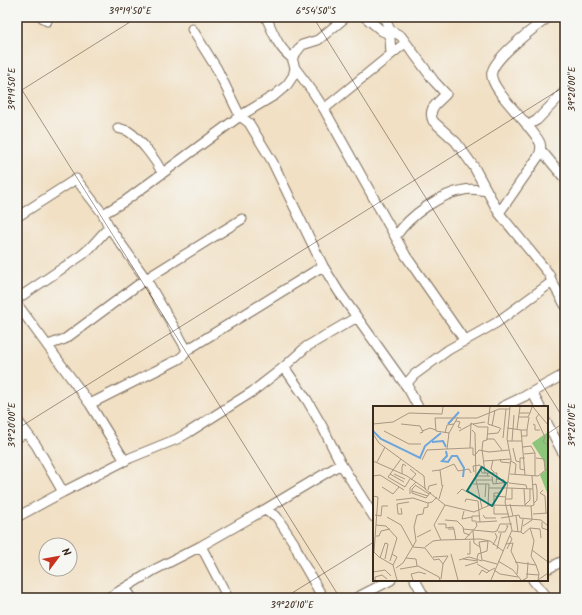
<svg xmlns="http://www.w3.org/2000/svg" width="582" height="615" font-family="Kalam,sans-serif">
  <rect width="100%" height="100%" fill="#f6f6f2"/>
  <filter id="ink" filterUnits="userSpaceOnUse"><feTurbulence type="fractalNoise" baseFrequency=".025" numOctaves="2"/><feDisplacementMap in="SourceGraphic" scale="8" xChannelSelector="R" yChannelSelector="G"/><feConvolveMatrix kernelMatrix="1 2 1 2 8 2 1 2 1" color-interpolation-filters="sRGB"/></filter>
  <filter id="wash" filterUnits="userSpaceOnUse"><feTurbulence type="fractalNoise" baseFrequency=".012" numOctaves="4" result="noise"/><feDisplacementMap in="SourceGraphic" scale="16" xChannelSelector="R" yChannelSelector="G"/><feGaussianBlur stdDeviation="0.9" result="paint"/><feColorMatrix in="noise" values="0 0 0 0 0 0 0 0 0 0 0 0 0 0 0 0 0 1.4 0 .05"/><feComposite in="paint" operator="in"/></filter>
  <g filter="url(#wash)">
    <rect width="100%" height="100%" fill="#f1e0c4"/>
  </g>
  <g filter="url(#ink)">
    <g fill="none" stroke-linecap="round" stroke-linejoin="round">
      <g stroke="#7b6a58" stroke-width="11">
        <path id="minor" d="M42 17 47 21
          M266 17C273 32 278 48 292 58
          M365 17 382 31 387 33 390 30
          M384 17 390 30 401 36 434 81 446 94C438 103 427 108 433 121L456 142 474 167 499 213 549 274 552 282 565 305
          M192 29 217 69 240 116 249 123 272 161 323 266 339 292 409 390
          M387 33 390 38 391 54
          M295 68 313 92 324 109 406 256 465 341
          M324 109 405 43
          M527 126 537 120 565 91
          M118 128C121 129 125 130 128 131 139 138 157 161 162 173
          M541 150 565 179
          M499 213 538 157C540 153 542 148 540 143 533 126 487 88 492 72 496 56 535 27 549 17
          M17 217 76 179 103 214
          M396 236C410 215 440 194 464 190 471 188 479 190 486 191
          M17 299 82 255 90 248 109 227
          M17 304 90 404 125 461
          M48 345 65 339 146 279 242 219
          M187 350 146 279 109 227 103 214 125 201 240 116 275 95 287 85 293 76 295 68 292 58 302 45 318 40 346 17
          M284 367 307 400 322 426 341 464 374 517
          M532 392 540 407
          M90 404 179 359 184 355 187 350 323 266
          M418 407 409 390 408 382 414 375 448 350 496 323 552 282
          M502 407 525 396 565 374
          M17 420 36 445 63 492
          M547 423 565 457
          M17 438 26 432
          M264 510 341 464
          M17 517 63 492 130 458 177 439 189 432 252 392 284 367 306 347 357 317
          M201 546 228 598
          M547 569 565 560
          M415 580 425 598
          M533 580 548 598
          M125 588 132 598
          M108 598 156 569 201 546 264 510 276 516 294 543 303 563 323 598
          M356 598 391 580"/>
      </g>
      <use href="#minor" stroke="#fff" stroke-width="9"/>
    </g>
  </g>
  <path fill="none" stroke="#3b2a1e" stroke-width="1" stroke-opacity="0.45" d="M313 17 565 421M17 82 340 598M17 93 138 17M17 429 565 86M547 434 565 422M284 598 374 542"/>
  <g transform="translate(373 406)">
    <rect width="175" height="175" fill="#f1e0c4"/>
    <path d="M175 26V89L167 69 172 65V57L159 37Z" fill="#8cc67b"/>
    <path fill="none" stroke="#6ca6dc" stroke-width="2" d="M75 18 86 6M0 25 8 33 47 52 52 40 68 27M59 36 70 35 73 41M73 45 74 50 69 55 75 56 79 50H84L91 62 90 71"/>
    <path fill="none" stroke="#a89782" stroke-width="1" d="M117 1 115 18 127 22M160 1 175 19M146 7H157L159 1M166 8 163 12 172 31 170 36 175 39M145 11H155L157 7M62 12H104L126 3H137M62 12 63 25 76 27M83 15 87 16 85 21 88 22M98 17 105 21H115L114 34 110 35 109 43 112 67M0 18 20 16 36 7 69 8 70 1M28 18 47 20 50 26 47 27M100 18 112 16M160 18 162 19V24H167M119 20 122 4M134 22 148 24 152 69M140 23 141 9M144 23 147 1M99 24 102 27 103 74 109 102M148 24H154V30H149M154 24 156 11M11 25 36 38H48M49 25 57 22 63 24M86 25 99 18M72 27 74 19 81 18M0 28 6 37 51 70 52 83 72 99 101 106 117 99 158 100 159 114 150 120M114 28 125 27 128 22M130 32 133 3M113 33H121L129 44M134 35H149M139 35 140 22M150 41 158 40 162 47M97 42H100V49H103M140 42 143 55 147 56M74 43 97 42 98 17M103 48 106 44 116 46 136 44M151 48 162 47V70M152 52H147V63L152 64M163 52 171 53 172 64M28 53 15 71 32 81 37 73M127 53 128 56 138 57M49 54 54 44 74 43 76 27 85 11M120 54 118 63 121 66M0 55 34 70 53 83M111 55 138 53M138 55 143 58 142 68M4 56 12 41M37 63 43 68 38 74M67 64 81 58 85 65 96 63 98 67M59 65 67 64 69 80M101 66 100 60 107 59 109 67H114L115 70M114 67H124L123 78M17 68 31 76M21 68 32 73M29 68V61L30 58 33 60M137 68 165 70 175 62M0 70 7 69 31 84M103 70H117M119 70 120 78 136 76M123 73 131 74V78M104 74H119M136 77 153 79 154 83M100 78H116M42 79 56 88M43 79 39 83V87L53 92 58 86M159 79 163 78 164 84V94L161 97M9 81 20 88 26 81M116 82H135M135 82 160 83M151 83 152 99M55 84 56 80 64 78M170 84 167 87 172 90 173 107M39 85 55 90M127 87H121V108H136M37 88V82L43 76M84 88 89 83 96 87M0 90 5 91 1 146 6 151 20 159 24 174M121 90 133 91M112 91 113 78M66 93 70 79M132 93H139V82M23 94 40 92 55 97M92 96 93 93 105 95 107 116H103L104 120 92 133M137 98 140 110M72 99 61 119 68 134 107 133 117 135 130 145M152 99 157 94V83M115 100 116 78M158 100 161 99 159 70M28 102 29 108H25L24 98 36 96M91 105 89 113 99 111M175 107V120M160 108 175 107M2 109 8 110 9 100H15M110 109 112 112H123M143 110 145 126M14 111 28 119 40 141M128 112 146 109 147 112 168 114 175 120M72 114 84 115 90 121 91 127 97 129M103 115H99V110H107M107 116 124 115M169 116V122L175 124M65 118H73V122L80 121 81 123M3 119 13 120 24 132 17 155M157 122 161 135 158 150 163 159M75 123H81L83 134M90 123 120 126 124 125 127 118H139M100 125 101 137 107 141 109 154 124 158M139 125 148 126 150 113M125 126H132L135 120H133M148 126 150 128 157 122 167 123 168 132M3 130H6L8 125 17 123M44 131 58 124M133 138 140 137 138 145 145 160 144 168M120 139 124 131 122 127M40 141 52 142 61 154 66 153 70 158M52 141 60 135 68 134M124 143 128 127M134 143 139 133 137 130M159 144 175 156M19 148 24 151 20 159M78 148 85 174M94 148H97V135M60 151 75 150 70 158 68 173M7 152 12 137 15 138 12 153M33 152 43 153 44 160M90 153 105 155M104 153 105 148 114 145 115 135 106 136 107 141M86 154 96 151 109 155M125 155 140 164 148 174M142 156 163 159 166 168 165 174M104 158 116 165 122 162M92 160 105 156M23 162 30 157 43 135 41 121 44 109 50 108 51 102 55 101V97L59 96 64 91M27 163 45 160 66 171 67 174M121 164 127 168 145 171M0 166 12 164 18 170M153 168 166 169M106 169 109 164 114 167 116 165M2 174V171L9 169 14 173M40 174 38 168 46 166 53 168M118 174 139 124 132 96 138 53 134 33 137 1M150 174 154 172 155 156M165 174 175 167"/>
    <path fill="#0f766e" fill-opacity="0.15" stroke="#0f766e" stroke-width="2" d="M109 61 133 77 119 100 94 85Z"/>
    <rect width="175" height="175" fill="none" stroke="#3b2a1e" stroke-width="2"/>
  </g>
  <rect width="582" height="615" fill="none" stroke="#f6f6f2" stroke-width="44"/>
  <g transform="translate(58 557) rotate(58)"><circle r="19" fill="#f6f6f2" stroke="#aba49d"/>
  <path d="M0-3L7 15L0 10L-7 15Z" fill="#c8321e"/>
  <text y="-6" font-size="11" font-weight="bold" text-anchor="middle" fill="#3b2a1e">N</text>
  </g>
  <rect x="22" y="22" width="538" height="571" fill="none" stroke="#3b2a1e" stroke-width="1.5"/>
  <g font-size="10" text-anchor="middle" fill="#3b2a1e">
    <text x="130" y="14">39°19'50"E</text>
    <text x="316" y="14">6°54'50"S</text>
    <text transform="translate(571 89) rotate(-90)" y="4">39°20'00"E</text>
    <text transform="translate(11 89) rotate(-90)" y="4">39°19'50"E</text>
    <text transform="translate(571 425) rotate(-90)" y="4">39°20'10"E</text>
    <text transform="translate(11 425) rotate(-90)" y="4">39°20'00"E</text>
    <text x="292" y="608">39°20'10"E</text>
  </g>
</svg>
